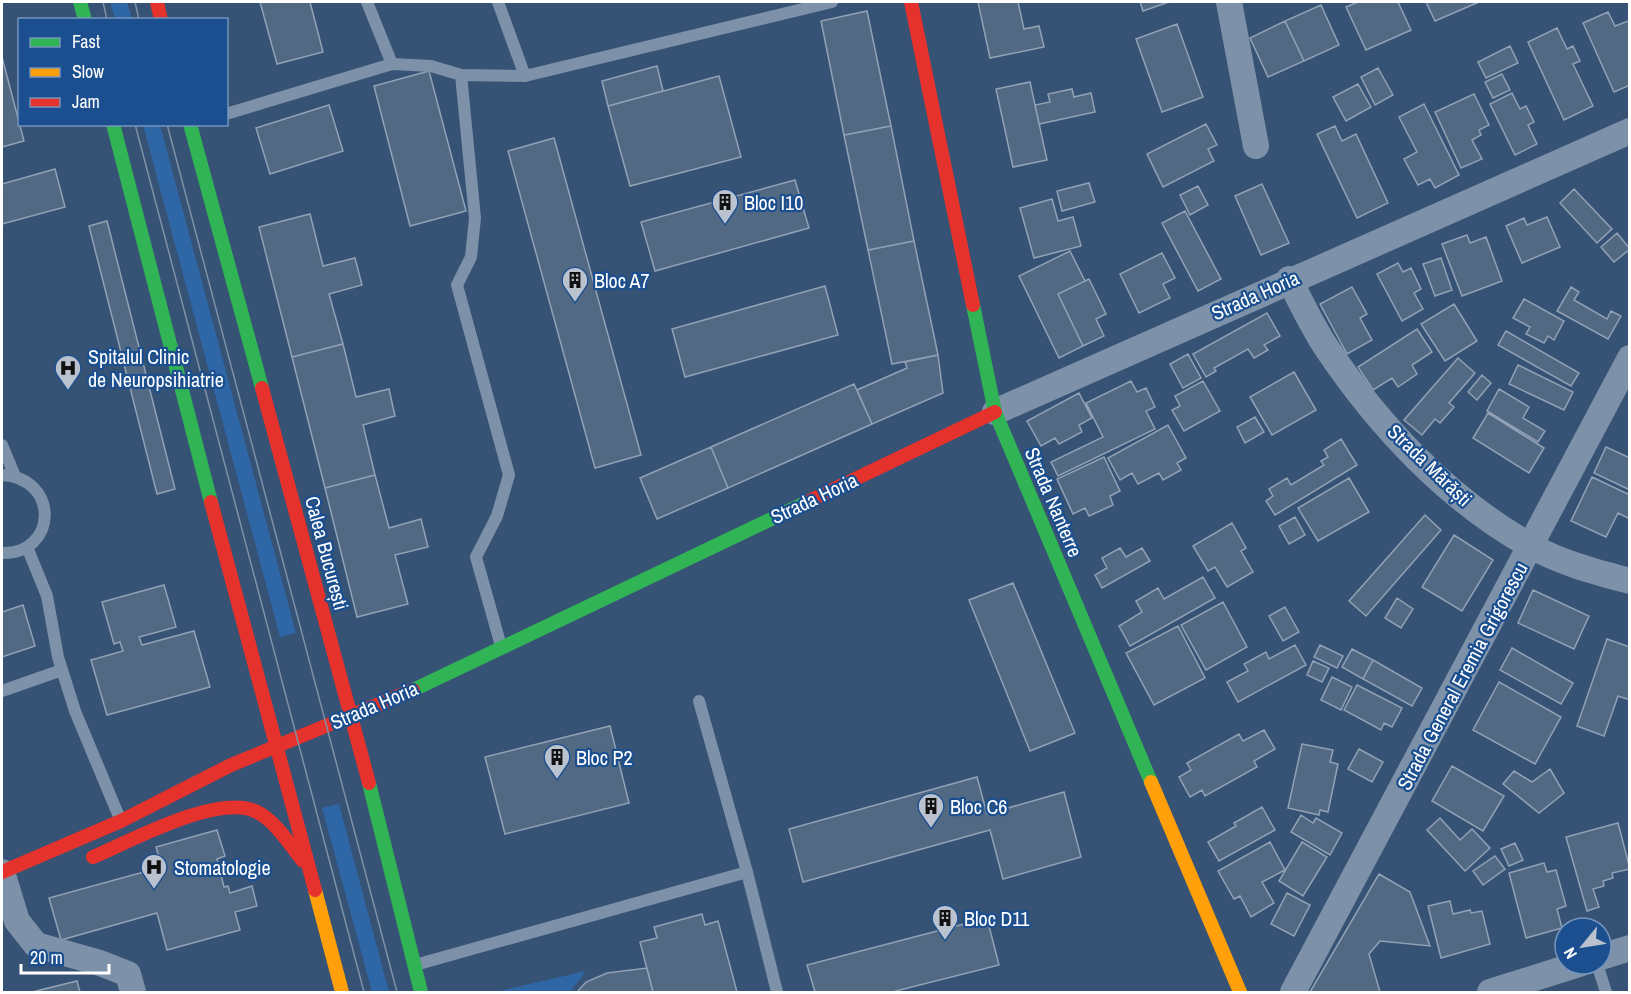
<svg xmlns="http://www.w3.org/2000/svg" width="1631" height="994" font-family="'Archivo Narrow',sans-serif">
  <rect width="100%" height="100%" fill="#365274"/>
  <path fill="#2f66a5" d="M110 2H127L132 19H115Z
    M143 125H160L296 633 280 637Z
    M339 804 389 992H372L322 808Z
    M586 971 570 992H495Z"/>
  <path fill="#526984" stroke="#92a2b6" stroke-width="1.5" d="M260 2H310L323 52 277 64Z
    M978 2H1018L1024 29 1039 26 1044 47 990 58Z
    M1140 2H1169L1143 11Z
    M1358 2H1398L1411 30 1366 50 1346 7Z
    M1426 2H1479L1435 21Z
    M1321 5 1339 45 1304 61 1285 21Z
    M867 11 891 126 844 135 821 21Z
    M1608 12 1615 26 1628 21 1630 23V85L1614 92 1583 23Z
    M1285 21 1304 61 1268 77 1250 38Z
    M1177 24 1203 97 1162 112 1136 39Z
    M1557 28 1567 49 1573 46 1580 61 1573 64 1593 106 1564 120 1528 42Z
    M1510 46 1518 63 1486 78 1478 62Z
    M2 57 24 141 2 147Z
    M657 66 663 91 608 106 602 81Z
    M1378 68 1393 95 1375 105 1361 77Z
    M429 71 466 211 410 226 374 86Z
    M1502 74 1510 90 1493 98 1485 82Z
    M719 76 741 157 630 186 608 106Z
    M1030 82 1047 160 1013 167 996 89Z
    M1358 84 1371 107 1346 121 1333 97Z
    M1072 89 1074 97 1091 93 1095 112 1039 124 1035 105 1050 102 1048 94Z
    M1512 93 1520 109 1526 106 1534 122 1528 125 1537 144 1515 155 1490 104Z
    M1474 94 1489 125 1479 130 1481 135 1472 140 1482 159 1461 168 1435 112Z
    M1424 104 1459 175 1435 188 1430 179 1418 185 1404 159 1417 152 1399 117Z
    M329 105 343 151 270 174 256 128Z
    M1206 124 1217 145 1208 149 1214 161 1163 187 1147 154Z
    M891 126 914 241 868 250 844 135Z
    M1335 126 1342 141 1356 134 1388 203 1357 218 1317 134Z
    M554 138 641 455 595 468 508 151Z
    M55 169 65 207 2 224V184Z
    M795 180 809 228 655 271 641 222Z
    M1089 183 1095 202 1062 211 1057 191Z
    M1262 184 1289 243 1261 255 1235 196Z
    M1198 186 1208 205 1190 215 1180 195Z
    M1574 189 1612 229 1597 243 1560 203Z
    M1052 199 1058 221 1073 217 1081 246 1034 258 1020 208Z
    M1185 211 1221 279 1198 291 1162 223Z
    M310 214 323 266 355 258 362 285 329 294 343 344 292 357 259 227Z
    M1547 217 1560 247 1522 263 1506 226 1524 218 1527 225Z
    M107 221 175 489 157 494 89 226Z
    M1617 233 1630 249 1614 262 1601 247Z
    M1467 235 1470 243 1486 237 1502 281 1462 296 1442 244Z
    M914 241 938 355 892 364 868 250Z
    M1070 251 1085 281 1058 294 1083 346 1059 358 1019 276Z
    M1162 253 1175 278 1163 284 1170 298 1139 313 1120 274Z
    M1441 258 1452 290 1435 296 1423 264Z
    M1398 263 1403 272 1411 268 1421 289 1414 293 1423 309 1402 321 1377 274Z
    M1089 279 1106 314 1096 319 1104 336 1083 346 1058 294Z
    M825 286 838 335 685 377 672 329Z
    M1352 287 1367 314 1360 318 1372 340 1347 354 1320 304Z
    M1571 287 1579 292 1574 300 1607 319 1611 311 1621 316 1608 339 1557 311Z
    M1524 299 1564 321 1554 340 1548 336 1544 343 1526 334 1530 327 1513 318Z
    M1454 304 1477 341 1445 361 1421 324Z
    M1267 313 1280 336 1264 345 1268 350 1254 358 1248 349 1214 368 1216 371 1206 377 1193 354Z
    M1417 329 1432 352 1412 365 1417 374 1398 387 1392 378 1373 390 1358 367Z
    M1506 331 1579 373 1571 386 1498 345Z
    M343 344 356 397 389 389 395 416 363 425 375 475 325 488 292 357Z
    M1188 354 1201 378 1183 388 1170 364Z
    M938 355 943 393 872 424 857 390 907 368 905 362Z
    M1458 358 1475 373 1449 403 1454 407 1440 423 1435 419 1422 435 1404 420Z
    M1518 365 1573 392 1564 410 1509 384Z
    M1294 372 1316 410 1272 435 1250 397Z
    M1482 375 1491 383 1477 400 1468 392Z
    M1131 381 1137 392 1146 388 1155 407 1146 411 1155 429 1058 476 1051 462 1103 437 1086 403Z
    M1203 381 1220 411 1184 431 1172 410 1180 406 1175 396Z
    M854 384 872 424 728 488 711 447Z
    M1499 389 1529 407 1523 418 1545 431 1538 442 1487 411Z
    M1079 393 1092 418 1079 425 1082 432 1059 444 1055 438 1041 446 1027 421Z
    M1488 413 1544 448 1529 473 1473 438Z
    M1255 417 1264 432 1245 443 1237 427Z
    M1168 425 1186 458 1177 463 1181 470 1163 480 1159 473 1138 484 1132 473 1120 480 1108 458Z
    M1341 439 1357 465 1275 515 1266 501 1273 496 1269 489 1287 478 1291 485 1324 465 1321 461 1328 457 1324 450Z
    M711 447 728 488 657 519 640 478Z
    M1606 447 1630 458V490L1594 473Z
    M1104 457 1120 491 1110 496 1113 505 1089 516 1085 508 1073 514 1057 479Z
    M375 475 389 528 421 519 428 547 395 555 408 604 357 617 325 488Z
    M1592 477 1630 495V519L1618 513 1606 537 1571 521Z
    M1349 478 1369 512 1318 541 1298 508Z
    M1425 515 1441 530 1366 616 1349 601Z
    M1295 517 1305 535 1289 544 1279 526Z
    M1232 523 1246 548 1241 551 1253 572 1227 587 1215 567 1208 571 1193 546Z
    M1454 535 1493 560 1462 611 1422 587Z
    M1120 548 1126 557 1142 548 1150 561 1102 588 1095 575 1107 568 1102 558Z
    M1203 577 1215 598 1130 646 1119 626 1142 612 1136 601 1158 588 1164 599Z
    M1013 583 1075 733 1030 751 969 600Z
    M164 585 176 627 139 637 142 645 194 631 210 687 107 715 91 660 123 651 120 642 114 644 102 602Z
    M1533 590 1589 616 1574 649 1518 623Z
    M1397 598 1413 609 1401 628 1385 618Z
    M1223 602 1247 647 1206 670 1181 625Z
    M23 605 35 646 2 657V612Z
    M1285 607 1299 632 1283 641 1269 616Z
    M1178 626 1205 678 1154 705 1126 653Z
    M1607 639 1630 647V700L1618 696 1604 736 1577 726Z
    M1295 645 1306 665 1238 702 1227 682 1248 671 1244 664 1266 652 1269 659Z
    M1320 645 1343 656 1337 668 1314 657Z
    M1512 648 1573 683 1561 704 1500 670Z
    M1352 649 1373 660 1363 679 1342 667Z
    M1373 660 1422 688 1412 706 1363 679Z
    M1313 661 1329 668 1322 682 1307 675Z
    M1332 677 1352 687 1341 710 1321 700Z
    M1499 682 1561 717 1535 764 1473 730Z
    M1357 685 1402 708 1392 727 1384 723 1381 730 1344 710Z
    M610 726 629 803 505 834 485 757Z
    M1264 730 1275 749 1254 761 1257 767 1205 796 1202 790 1190 797 1179 777 1191 770 1187 763 1239 734 1243 741Z
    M1302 744 1333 750 1330 762 1338 764 1328 812 1320 810 1319 815 1288 808Z
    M1359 749 1383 762 1372 782 1348 769Z
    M1452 766 1504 796 1483 831 1432 801Z
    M1550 769 1564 793 1539 813 1503 784 1514 771 1532 782Z
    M977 777 987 814 1064 792 1081 857 1003 879 990 830 803 882 789 829Z
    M1262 807 1275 830 1219 861 1208 842 1236 826 1234 823Z
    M1301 815 1313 823 1316 818 1342 833 1330 855 1291 832Z
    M1440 818 1460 840 1472 829 1490 848 1465 871 1427 830Z
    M1618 823 1630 869 1612 873 1613 878 1603 881 1604 886 1593 889 1599 907 1587 911 1566 837Z
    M217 830 225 856 217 859 224 887 228 886 230 893 252 886 257 906 235 912 240 930 167 950 157 913 61 940 49 898 162 867 156 847Z
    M1270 842 1285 870 1262 882 1274 903 1251 917 1240 896 1234 899 1218 871Z
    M1302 842 1327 857 1303 896 1279 881Z
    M1515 843 1523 860 1509 866 1501 849Z
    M1495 856 1505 869 1483 885 1473 871Z
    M1544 863 1547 872 1556 870 1566 906 1557 909 1562 928 1526 938 1509 873Z
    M1379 874 1410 892 1430 946 1380 941 1369 954 1380 992H1310Z
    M1287 893 1310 905 1294 936 1271 924Z
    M1450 901 1453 914 1470 910 1471 913 1482 911 1490 944 1441 958 1428 906Z
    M702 914 705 925 718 921 737 992H653L640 942 657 938 654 927Z
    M987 918 999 965 892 992H815L807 965Z
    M647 968 653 992H577L586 982 607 973Z
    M77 981 80 992H32Z"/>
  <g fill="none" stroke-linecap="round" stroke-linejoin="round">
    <path stroke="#7d92a8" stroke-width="12" d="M367 2 392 64
      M498 2 525 76
      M461 75 475 218 471 257 457 285 509 475 497 516 476 557 501 646
      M226 114 392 64 431 66 461 75 525 76 832 2
      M2 445 15 476
      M2 475C60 478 58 554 2 553
      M27 547 47 596 58 657 75 711 120 819
      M2 691 62 670
      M699 701 747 872
      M1597 964 1606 992
      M415 965 747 872 777 992"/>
    <path stroke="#7d92a8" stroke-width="26" d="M1229 2 1256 146
      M1289 279C1301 302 1312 326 1326 347 1378 425 1448 500 1531 546 1561 563 1596 572 1630 581
      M995 412 1630 131
      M2 872 17 921 36 945 100 963 128 974 133 992
      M1601 957 1630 948
      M1293 992 1630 358
      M1490 992 1579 964"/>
    <path stroke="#30b455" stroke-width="14" d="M80 2 85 20
      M113 124 211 502
      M190 124 262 388
      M973 305 995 412 1151 782
      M413 690 807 502
      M369 783 421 992"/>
    <path stroke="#ff9f0a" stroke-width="14" d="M1151 782 1240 992
      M315 890 342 992"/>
    <path stroke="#e5322d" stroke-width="14" d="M157 2 161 20
      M911 2 973 305
      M262 388 369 783
      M211 502 315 890
      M807 502 995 412
      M93 857C131 841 216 794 255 811 275 820 290 845 303 861
      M2 872 121 821 231 765 413 690"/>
    <path stroke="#7e92a7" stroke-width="1.5" d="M103 2 107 20
      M135 2 139 20
      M135 124 364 992
      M167 124 397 992"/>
  </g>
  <defs>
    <g id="building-pin" transform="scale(1.35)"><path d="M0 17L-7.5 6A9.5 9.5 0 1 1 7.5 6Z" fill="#b9c2ce" stroke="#1b4f8f"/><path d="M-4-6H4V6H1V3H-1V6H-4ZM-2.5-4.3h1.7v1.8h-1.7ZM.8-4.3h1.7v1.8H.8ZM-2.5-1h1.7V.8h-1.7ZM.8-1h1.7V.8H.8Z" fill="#111"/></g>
    <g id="hospital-pin" transform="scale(1.35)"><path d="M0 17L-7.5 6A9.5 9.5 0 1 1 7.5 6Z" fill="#b9c2ce" stroke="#1b4f8f"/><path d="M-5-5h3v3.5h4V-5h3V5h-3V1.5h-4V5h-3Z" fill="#111"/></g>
  </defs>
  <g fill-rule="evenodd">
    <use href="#building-pin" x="725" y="202"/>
    <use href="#building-pin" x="575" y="280"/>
    <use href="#hospital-pin" x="68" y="368"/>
    <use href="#building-pin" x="557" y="757"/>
    <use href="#building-pin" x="931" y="806"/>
    <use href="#hospital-pin" x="154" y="867"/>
    <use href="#building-pin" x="945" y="918"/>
  </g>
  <g text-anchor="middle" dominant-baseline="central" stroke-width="4.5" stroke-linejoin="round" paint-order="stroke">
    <g font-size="20" fill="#fff" stroke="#1b4f8f" text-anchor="start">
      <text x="744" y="202">Bloc I10</text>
      <text x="594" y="280">Bloc A7</text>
      <text x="88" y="356">Spitalul Clinic<tspan x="88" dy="23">de Neuropsihiatrie</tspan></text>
      <text x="576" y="757">Bloc P2</text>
      <text x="950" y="806">Bloc C6</text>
      <text x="174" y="867">Stomatologie</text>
      <text x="964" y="918">Bloc D11</text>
    </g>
    <g font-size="20" fill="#fff" stroke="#1b4f8f">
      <text transform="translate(1255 295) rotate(-24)">Strada Horia</text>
      <text transform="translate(1430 465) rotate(44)">Strada Mărăști</text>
      <text transform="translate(814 498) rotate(-25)">Strada Horia</text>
      <text transform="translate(1054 502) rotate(67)">Strada Nanterre</text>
      <text transform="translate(327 553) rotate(75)">Calea București</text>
      <text transform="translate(1462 676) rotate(-62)">Strada General Eremia Grigorescu</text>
      <text transform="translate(374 705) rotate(-23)">Strada Horia</text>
    </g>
  </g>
  <rect width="1631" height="994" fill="none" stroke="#ffffff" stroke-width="6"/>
  <rect x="18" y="18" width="210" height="108" fill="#1b4f8f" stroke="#7695bc" stroke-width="1.5"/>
  <rect x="30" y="38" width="30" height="9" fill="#30b455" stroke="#7695bc" stroke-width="1.5"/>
  <text x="72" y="48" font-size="18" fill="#ffffff">Fast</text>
  <rect x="30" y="68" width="30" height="9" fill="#ff9f0a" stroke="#7695bc" stroke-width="1.5"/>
  <text x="72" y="78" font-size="18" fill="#ffffff">Slow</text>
  <rect x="30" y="98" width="30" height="9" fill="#e5322d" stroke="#7695bc" stroke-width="1.5"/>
  <text x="72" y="108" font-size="18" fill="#ffffff">Jam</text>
  <g transform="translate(1583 946) rotate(240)"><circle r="28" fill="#1b4f8f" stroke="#7695bc" stroke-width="1.5"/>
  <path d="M0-4.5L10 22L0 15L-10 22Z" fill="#b9c2ce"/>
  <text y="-9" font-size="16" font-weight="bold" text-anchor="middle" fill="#ffffff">N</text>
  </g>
  <path d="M21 964v9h88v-9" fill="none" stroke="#ffffff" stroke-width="3"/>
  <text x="30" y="964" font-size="18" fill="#ffffff" stroke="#1b4f8f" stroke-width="4.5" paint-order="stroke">20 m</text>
</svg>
